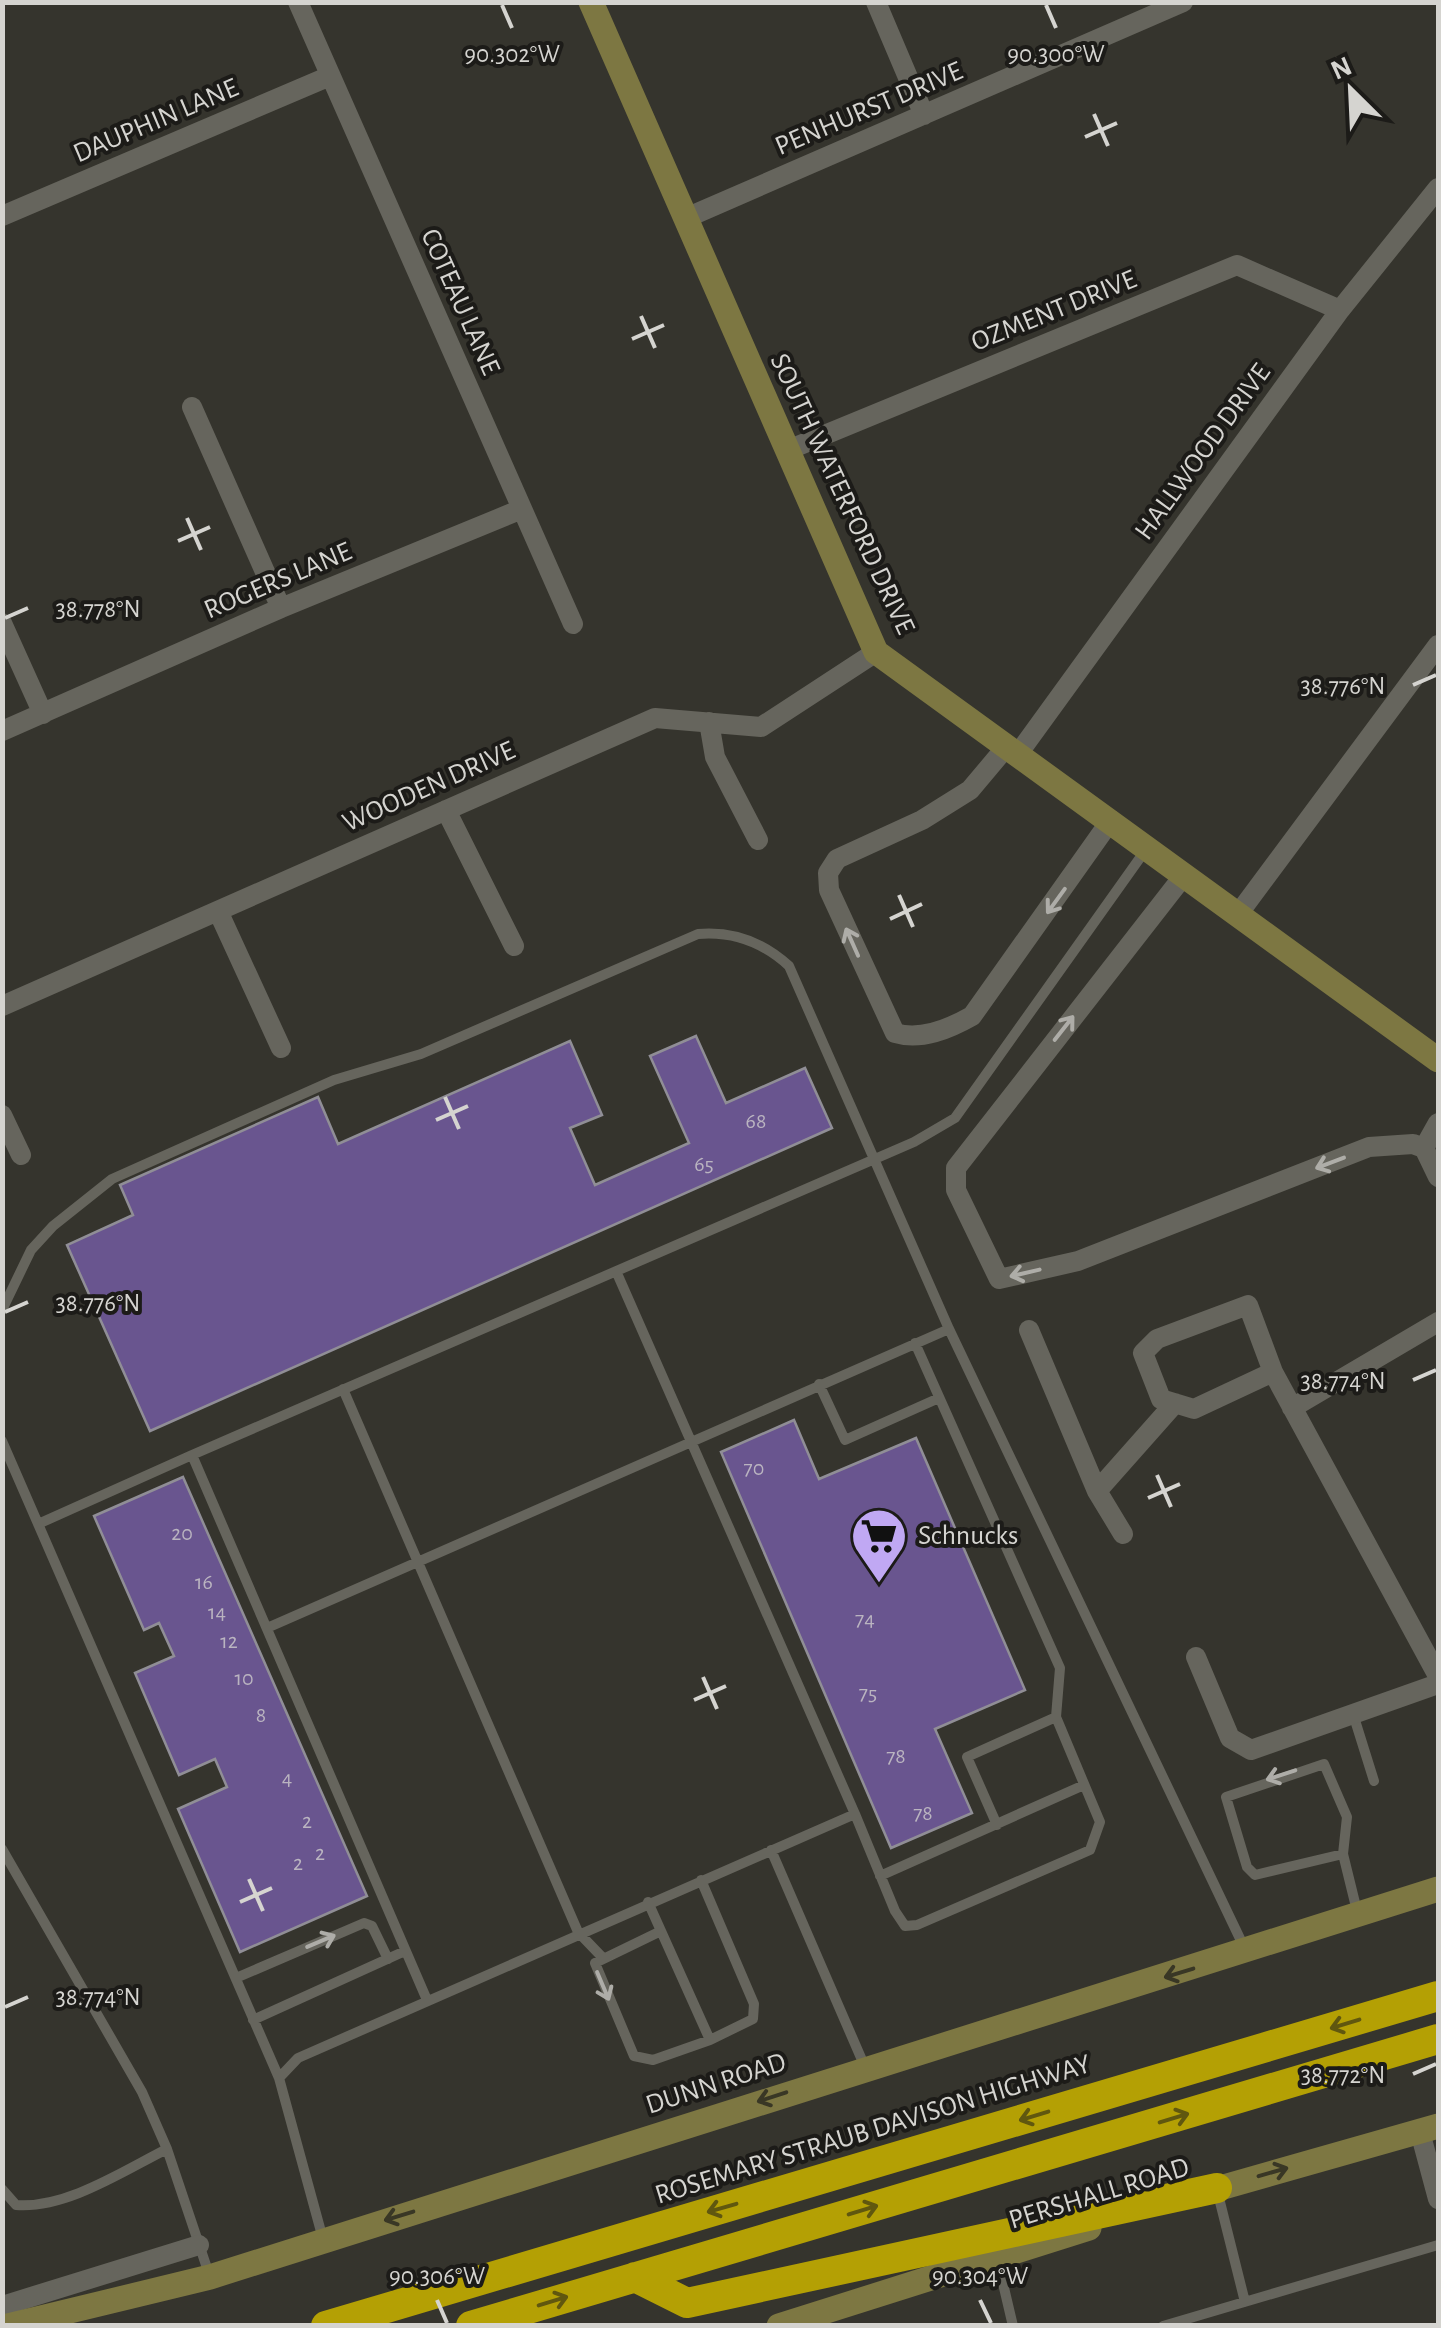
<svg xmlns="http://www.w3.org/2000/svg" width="1441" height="2328" font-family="'Alegreya Sans',sans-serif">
  <rect width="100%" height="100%" fill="#35342d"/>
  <path fill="#69558f" stroke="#908e96" stroke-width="2.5" d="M696 1036 726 1103 805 1068 832 1128 150 1431 67 1245 133 1215 120 1185 318 1097 338 1144 570 1041 602 1115 570 1128 595 1185 689 1143 650 1056Z
    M794 1420 819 1479 916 1438 1025 1690 935 1729 972 1813 891 1848 721 1452Z
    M183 1477 367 1896 240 1952 178 1809 227 1787 215 1759 179 1775 135 1673 174 1656 159 1623 144 1630 94 1516Z"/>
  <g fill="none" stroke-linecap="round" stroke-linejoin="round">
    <path stroke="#66655d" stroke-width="10" d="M2 1310 31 1250 53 1226 112 1179 334 1080 421 1054 698 934C733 931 764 943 789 966L949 1329 1244 1947
      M819 1384 845 1440 939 1398
      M343 1389 578 1932 602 1957
      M2 1441 279 2078
      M38 1524 192 1455
      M267 1628 949 1329
      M1354 1717 1374 1781
      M855 1814 895 1911 905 1926 917 1925 1090 1850 1100 1822 1056 1717 1060 1668 915 1343
      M997 1825 967 1757 1056 1717
      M2 1849 142 2092 167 2149 209 2274
      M771 1850 865 2067
      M1343 1854 1255 1875 1247 1867 1226 1797 1324 1764 1347 1817 1343 1854 1358 1915
      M880 1876 1084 1785
      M648 1902 710 2040 753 2019 754 2004 701 1880
      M661 1931 595 1963 634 2056 653 2060 710 2040
      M236 1978 364 1923 372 1926 388 1959
      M427 2000 192 1455 914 1142 955 1118 1147 848
      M253 2020 405 1951
      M2 2189 16 2205C66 2209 123 2171 167 2149
      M1218 2194 1245 2302
      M323 2239 279 2078 298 2058 855 1814 616 1271
      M997 2258 1013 2326
      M1163 2326 1438 2245"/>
    <path stroke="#66655d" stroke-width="20" d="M298 2 573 624
      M876 2 924 115
      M2 216 330 76
      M686 218 1183 2
      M192 407 281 608
      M788 450 1237 265 1340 310
      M2 623 43 714
      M709 722 715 757 758 840
      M2 731 281 608 522 509
      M1007 746 970 790 922 820 837 859 828 873 829 890 895 1033C921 1041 949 1029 972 1016L1111 820
      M1018 754 1340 310 1438 188
      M446 810 514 946
      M1185 874 956 1168V1190L999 1279 1078 1261 1369 1147 1413 1144 1424 1148
      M218 911 281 1048
      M1239 913 1438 645
      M2 1006 655 718 761 727 876 652
      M2 1115 21 1155
      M1438 1123 1424 1148 1438 1177
      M1248 1305 1273 1372 1194 1409 1161 1399 1143 1353 1157 1339Z
      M1029 1330 1097 1491 1123 1534
      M1273 1372 1438 1676
      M1292 1408 1438 1322
      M1097 1491 1175 1403
      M1196 1657 1230 1738 1251 1750 1438 1684
      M1420 2132 1438 2199
      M2 2306 199 2245"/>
    <path stroke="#7d7742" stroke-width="25" d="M591 2 876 652 1438 1060
      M1199 2194 1438 2126
      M8 2326 210 2277 1438 1889
      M779 2326 1089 2228"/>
    <path stroke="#b4a004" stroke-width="30" d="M635 2277 687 2303 1217 2188
      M326 2326 1438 1996
      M471 2326 1438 2039"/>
  </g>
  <defs><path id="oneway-shaft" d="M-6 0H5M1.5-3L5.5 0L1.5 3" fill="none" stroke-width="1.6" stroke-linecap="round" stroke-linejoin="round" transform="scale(2.5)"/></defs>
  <g stroke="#aeada8">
    <use href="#oneway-shaft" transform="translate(1056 901) rotate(126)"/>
    <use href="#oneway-shaft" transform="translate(852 942) rotate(-114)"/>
    <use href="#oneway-shaft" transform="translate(1064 1028) rotate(-52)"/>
    <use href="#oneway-shaft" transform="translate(1330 1163) rotate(159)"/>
    <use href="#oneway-shaft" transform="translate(1025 1273) rotate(167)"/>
    <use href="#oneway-shaft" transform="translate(1281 1775) rotate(162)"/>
    <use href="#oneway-shaft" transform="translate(321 1941) rotate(-23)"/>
    <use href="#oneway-shaft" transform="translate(603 1986) rotate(67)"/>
  </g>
  <g stroke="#393725">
    <use href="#oneway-shaft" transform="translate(1179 1973) rotate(163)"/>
    <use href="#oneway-shaft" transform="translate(772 2097) rotate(162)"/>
    <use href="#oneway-shaft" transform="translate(1273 2172) rotate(-16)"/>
    <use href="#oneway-shaft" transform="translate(399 2216) rotate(163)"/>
  </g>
  <g stroke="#60570f">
    <use href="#oneway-shaft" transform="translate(1345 2024) rotate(163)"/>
    <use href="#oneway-shaft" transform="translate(1034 2116) rotate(163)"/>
    <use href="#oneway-shaft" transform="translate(1174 2118) rotate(-17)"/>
    <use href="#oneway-shaft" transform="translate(722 2208) rotate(164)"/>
    <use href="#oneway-shaft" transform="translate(863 2210) rotate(-17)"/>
    <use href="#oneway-shaft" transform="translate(553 2301) rotate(-17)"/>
  </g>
  <path fill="none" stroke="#d5d4d0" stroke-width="4" d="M502 5 512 28M1046 5 1056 28M1094 114 1108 146M1085 137 1117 123M641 316 655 348M632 339 664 325M187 518 201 550M178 541 210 527M5 618 28 608M1413 685 1436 675M899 895 913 927M890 919 922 904M445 1097 459 1129M436 1120 468 1106M5 1312 28 1302M1413 1380 1436 1370M1157 1475 1171 1507M1148 1498 1180 1484M703 1677 717 1709M694 1700 726 1686M249 1879 263 1911M240 1902 272 1888M5 2007 28 1997M1413 2074 1436 2064M437 2300 447 2323M980 2300 991 2323"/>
  <defs>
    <g id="supermarket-pin" transform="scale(2.875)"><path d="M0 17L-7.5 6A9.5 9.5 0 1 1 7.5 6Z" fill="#c0a8f3" stroke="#1c1b18"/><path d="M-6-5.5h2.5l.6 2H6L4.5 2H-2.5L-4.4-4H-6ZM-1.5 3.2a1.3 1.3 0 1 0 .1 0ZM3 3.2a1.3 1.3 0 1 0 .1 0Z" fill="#111"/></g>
  </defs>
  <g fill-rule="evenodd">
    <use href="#supermarket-pin" x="879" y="1536"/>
  </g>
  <g text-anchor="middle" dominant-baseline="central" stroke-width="8" stroke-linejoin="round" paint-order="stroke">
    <g font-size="22" fill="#bab4c0">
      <text x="756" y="1121">68</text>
      <text x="704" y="1164">65</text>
      <text x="754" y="1468">70</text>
      <text x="182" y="1533">20</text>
      <text x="204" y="1582">16</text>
      <text x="217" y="1612">14</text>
      <text x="865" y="1619">74</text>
      <text x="229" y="1641">12</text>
      <text x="244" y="1678">10</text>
      <text x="868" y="1693">75</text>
      <text x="261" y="1715">8</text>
      <text x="896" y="1756">78</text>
      <text x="287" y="1778">4</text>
      <text x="923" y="1813">78</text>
      <text x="307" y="1821">2</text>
      <text x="320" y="1853">2</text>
      <text x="298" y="1863">2</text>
    </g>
    <g font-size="28" fill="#d5d4d0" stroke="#1c1b18">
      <text transform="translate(869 109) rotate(-23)">PENHURST DRIVE</text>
      <text transform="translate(156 121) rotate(-23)">DAUPHIN LANE</text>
      <text transform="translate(460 302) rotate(66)">COTEAU LANE</text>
      <text transform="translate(1054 311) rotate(-22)">OZMENT DRIVE</text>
      <text transform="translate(1203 452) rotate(-54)">HALLWOOD DRIVE</text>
      <text transform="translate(842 494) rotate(65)">SOUTH WATERFORD DRIVE</text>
      <text transform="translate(278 581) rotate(-23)">ROGERS LANE</text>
      <text transform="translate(429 787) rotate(-24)">WOODEN DRIVE</text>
      <text transform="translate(716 2084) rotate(-18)">DUNN ROAD</text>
      <text transform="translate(873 2130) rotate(-17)">ROSEMARY STRAUB DAVISON HIGHWAY</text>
      <text transform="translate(1099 2194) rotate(-17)">PERSHALL ROAD</text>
    </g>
    <g font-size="28" fill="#d5d4d0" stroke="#1c1b18" text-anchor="start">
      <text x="918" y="1536">Schnucks</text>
    </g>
  </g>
  <g font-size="25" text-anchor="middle" fill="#d5d4d0" stroke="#1c1b18" stroke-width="8" stroke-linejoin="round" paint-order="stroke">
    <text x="1056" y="62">90.300°W</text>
    <text x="512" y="62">90.302°W</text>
    <text x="98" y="617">38.778°N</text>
    <text x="1343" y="694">38.776°N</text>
    <text x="98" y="1311">38.776°N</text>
    <text x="1343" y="1389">38.774°N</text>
    <text x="98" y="2005">38.774°N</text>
    <text x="1343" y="2083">38.772°N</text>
    <text x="437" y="2284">90.306°W</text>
    <text x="980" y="2284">90.304°W</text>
  </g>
  <rect width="1441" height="2328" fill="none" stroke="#d5d4d0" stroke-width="10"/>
  <g transform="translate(1351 90) rotate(336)" stroke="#1c1b18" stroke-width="8" paint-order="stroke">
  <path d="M0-8L18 38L0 25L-18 38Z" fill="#d5d4d0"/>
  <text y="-15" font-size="28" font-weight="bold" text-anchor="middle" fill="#d5d4d0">N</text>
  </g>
</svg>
